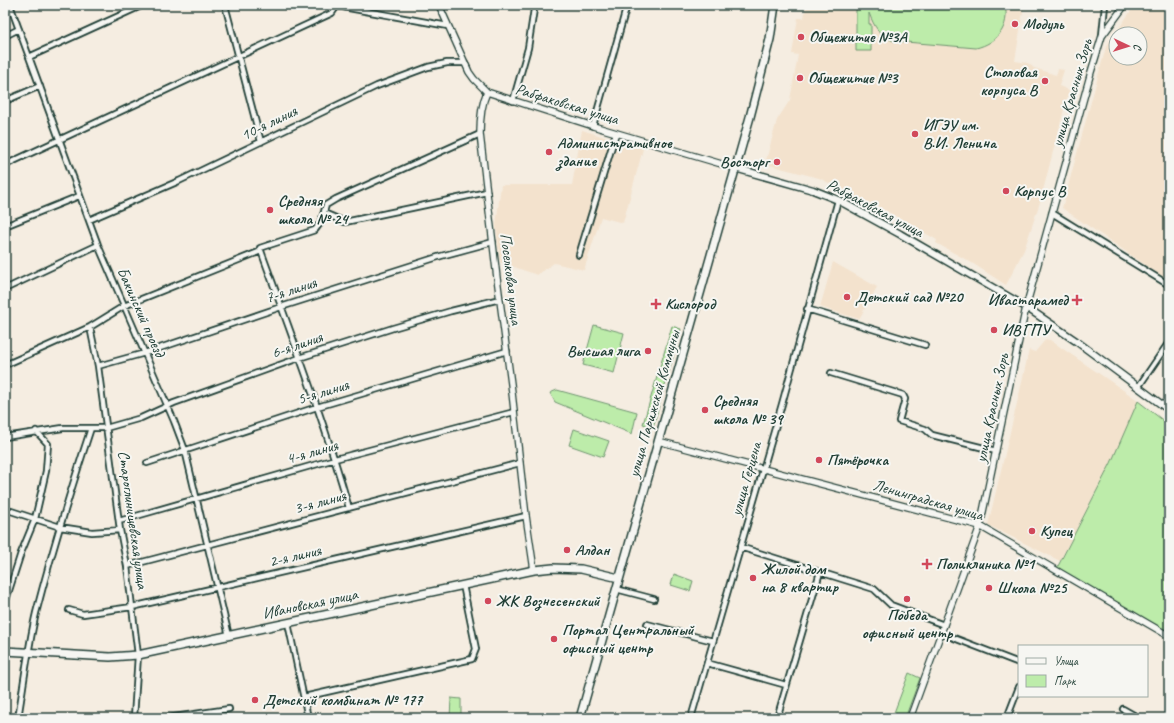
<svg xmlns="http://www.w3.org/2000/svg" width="1174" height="723" font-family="Caveat,sans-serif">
  <rect width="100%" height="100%" fill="#f5ede1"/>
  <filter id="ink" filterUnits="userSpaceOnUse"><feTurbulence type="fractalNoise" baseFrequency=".025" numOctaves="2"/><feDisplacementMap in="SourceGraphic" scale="8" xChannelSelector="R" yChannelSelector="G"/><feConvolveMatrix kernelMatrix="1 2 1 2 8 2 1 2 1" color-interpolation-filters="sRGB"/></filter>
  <g filter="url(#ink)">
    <path fill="#f3e2cd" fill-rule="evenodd" d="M806 5H1024L1015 61 1028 63 1034 68 1056 75 1058 69 1064 70 1059 86 1069 90 1040 202 1024 250 1006 285 972 263 936 243 937 240 871 202 870 204 819 178 765 164 777 120 790 100 798 55 792 54 798 18H804Z
      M1135 5H1169V281L1062 208 1106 47ZM1116 34H1140V58H1116Z
      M582 130 643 149 623 223 601 217 584 270 554 263 537 275 500 262 496 225 501 185H572Z
      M833 262 877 287 859 319 820 307Z
      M1046 339 1050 340 1142 403 1060 561 988 525 1022 382 1029 350 1035 352Z"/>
    <path fill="#bdecaa" stroke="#6e946f" d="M856 5H1005C1010 27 997 43 976 48L894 41C879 36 874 26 869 13V24H871V51H856Z
      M594 325 624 333 614 373 583 365Z
      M672 326 681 329 653 427 643 424Z
      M557 390 637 412 632 434 555 402 550 393Z
      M1138 401 1169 425V637L1056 570 1111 463Z
      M574 429 609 441 603 457 569 445Z
      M674 574 693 581 690 591 671 585Z
      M909 673 920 678 905 718H892Z
      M451 698 461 699V718H450Z"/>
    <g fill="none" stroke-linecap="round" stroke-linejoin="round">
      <g stroke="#1f3d34" stroke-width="8">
        <path id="minor" d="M10 5 98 245 174 421 185 450 229 636
          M225 5 261 142
          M332 5 448 26
          M1102 35 1105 5
          M5 36 19 29
          M29 57 143 5
          M5 101 40 86
          M513 101 528 48 534 9
          M593 126 627 5
          M5 165 332 13 337 6
          M324 213 345 222 487 192
          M1052 213 1169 285
          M89 220 179 181 377 86 428 67 447 63H465
          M5 226 79 196
          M579 255 616 133
          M5 289 98 245
          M807 309 925 345
          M90 327 98 366 120 530 127 566 132 607 138 655 134 718
          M5 365 90 327 124 306 261 251
          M98 366 145 353 281 307 441 256 493 242
          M831 373 903 395 905 399 899 421 925 429 932 435 996 451
          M1139 386 1169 342
          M5 437 63 428H106L141 418 174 403 299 358 393 328 451 311 500 299
          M147 463 317 407 507 351
          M349 508C324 420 291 334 260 248L315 230 321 222 326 205 336 199 480 134
          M5 509 60 527 92 532 120 530
          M119 521 335 459 514 412
          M740 547 874 589 891 605 944 625
          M127 566 520 463
          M616 589 654 599
          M5 603 21 553 35 519 46 471 48 444 36 431
          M69 610 83 614 132 607 526 516
          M288 623 308 718
          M647 624 713 641
          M941 633 1019 663
          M707 663 786 685
          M304 697 472 659 476 649 463 585
          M1123 709 1139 718
          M5 718H10
          M18 718C24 683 28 647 36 613 52 551 71 489 91 428
          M167 718 229 709
          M691 718 782 404 838 200
          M777 718 820 572
          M1007 718 1019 687"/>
      </g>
      <g stroke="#1f3d34" stroke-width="8">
        <path id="tertiary" d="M439 5 469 72 474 79 487 92 593 126 735 168
          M487 92C481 105 480 120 480 134L497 278 511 384 526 516 534 570
          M658 441 980 526 1169 636
          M910 718 980 526 1026 307 1091 72 1102 36 1125 5"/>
      </g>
      <g stroke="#1f3d34" stroke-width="9">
        <path id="secondary" d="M735 168 813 190 838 200 900 234 1026 307 1076 341 1169 410"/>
      </g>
      <g stroke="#1f3d34" stroke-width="10">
        <path id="primary" d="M5 651 110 657 138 655 534 570 553 568 581 569 619 578
          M580 718 750 117 770 39 775 5"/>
      </g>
      <use href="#minor" stroke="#f6f6f2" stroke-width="4.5"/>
      <use href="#tertiary" stroke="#f6f6f2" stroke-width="5.5"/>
      <use href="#secondary" stroke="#f6f6f2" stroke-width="6"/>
      <use href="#primary" stroke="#f6f6f2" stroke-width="7"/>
    </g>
  </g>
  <g fill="#d1495b" stroke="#f6f6f2" stroke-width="1.5">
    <circle cx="1015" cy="24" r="4"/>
    <circle cx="801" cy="37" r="4"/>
    <circle cx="800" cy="78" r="4"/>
    <circle cx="1045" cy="81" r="4"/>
    <circle cx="915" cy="134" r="4"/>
    <circle cx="549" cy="152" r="4"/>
    <circle cx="777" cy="162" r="4"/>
    <circle cx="1006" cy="191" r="4"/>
    <circle cx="270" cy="210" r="4"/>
    <circle cx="847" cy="297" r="4"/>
    <path d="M1075 294h4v4h4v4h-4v4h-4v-4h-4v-4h4z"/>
    <path d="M654 298h4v4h4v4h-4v4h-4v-4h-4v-4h4z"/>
    <circle cx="994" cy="330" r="4"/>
    <circle cx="648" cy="351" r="4"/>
    <circle cx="705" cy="410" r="4"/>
    <circle cx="819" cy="460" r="4"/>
    <circle cx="1032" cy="531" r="4"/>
    <circle cx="567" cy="550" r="4"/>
    <path d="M925 558h4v4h4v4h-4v4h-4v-4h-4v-4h4z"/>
    <circle cx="753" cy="578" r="4"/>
    <circle cx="989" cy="588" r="4"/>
    <circle cx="907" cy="599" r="4"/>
    <circle cx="488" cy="601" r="4"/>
    <circle cx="554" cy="639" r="4"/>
    <circle cx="255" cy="700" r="4"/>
  </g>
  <g text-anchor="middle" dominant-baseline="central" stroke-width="4" stroke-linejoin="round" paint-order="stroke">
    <g font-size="16" font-weight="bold" fill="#1f3d34" stroke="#f6f6f2" text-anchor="start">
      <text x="1023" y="24">Модуль</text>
      <text x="809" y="37">Общежитие №3А</text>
      <text x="1037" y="72" text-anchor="end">Столовая<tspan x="1037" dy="18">корпуса В</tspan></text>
      <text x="808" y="78">Общежитие №3</text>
      <text x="923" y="125">ИГЭУ им.<tspan x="923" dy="18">В.И. Ленина</tspan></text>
      <text x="557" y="143">Административное<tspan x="557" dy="18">здание</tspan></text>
      <text x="769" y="162" text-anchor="end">Восторг</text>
      <text x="1014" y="191">Корпус В</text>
      <text x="278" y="201">Средняя<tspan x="278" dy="18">школа № 24</tspan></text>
      <text x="855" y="297">Детский сад №20</text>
      <text x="1068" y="300" text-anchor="end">Ивастарамед</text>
      <text x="665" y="304">Кислород</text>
      <text x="1002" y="330">ИВГПУ</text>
      <text x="640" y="351" text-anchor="end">Высшая лига</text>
      <text x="713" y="401">Средняя<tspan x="713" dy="18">школа № 39</tspan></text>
      <text x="827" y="460">Пятёрочка</text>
      <text x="1040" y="531">Купец</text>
      <text x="575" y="550">Алдан</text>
      <text x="936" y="564">Поликлиника №1</text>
      <text x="761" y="569">Жилой дом<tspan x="761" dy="18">на 8 квартир</tspan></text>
      <text x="997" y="588">Школа №25</text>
      <text x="496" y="601">ЖК Вознесенский</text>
      <text x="907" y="615" text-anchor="middle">Победа<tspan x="907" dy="18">офисный центр</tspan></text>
      <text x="562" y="630">Портал Центральный<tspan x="562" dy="18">офисный центр</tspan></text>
      <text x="263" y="700">Детский комбинат № 177</text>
    </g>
    <g font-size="16" fill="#1f3d34" stroke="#f6f6f2">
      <text transform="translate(1072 93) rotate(-74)">улица Красных Зорь</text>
      <text transform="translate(567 104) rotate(17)">Рабфаковская улица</text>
      <text transform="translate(269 123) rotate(-26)">10-я линия</text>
      <text transform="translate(875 208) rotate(28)">Рабфаковская улица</text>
      <text transform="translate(511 279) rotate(83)">Поселковая улица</text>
      <text transform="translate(291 290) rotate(-18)">7-я линия</text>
      <text transform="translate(141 312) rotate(66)">Бакинский проезд</text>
      <text transform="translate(297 345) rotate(-19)">6-я линия</text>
      <text transform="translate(323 392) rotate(-17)">5-я линия</text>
      <text transform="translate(654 404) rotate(-74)">улица Парижской Коммуны</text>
      <text transform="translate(992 408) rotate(-78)">улица Красных Зорь</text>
      <text transform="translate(312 452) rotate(-16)">4-я линия</text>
      <text transform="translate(746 479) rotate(-74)">улица Герцена</text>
      <text transform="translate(928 500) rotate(16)">Ленинградская улица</text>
      <text transform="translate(320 502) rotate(-15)">3-я линия</text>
      <text transform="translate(133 520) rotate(82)">Староглинищевская улица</text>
      <text transform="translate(295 556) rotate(-13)">2-я линия</text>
      <text transform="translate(310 604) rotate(-12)">Ивановская улица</text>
    </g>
  </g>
  <rect width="1174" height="723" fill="none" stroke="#f6f6f2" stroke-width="20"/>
  <rect x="10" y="10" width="1154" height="703" fill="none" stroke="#1f3d34" stroke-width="1.5" filter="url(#ink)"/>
  <rect x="1018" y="645" width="130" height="52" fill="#f6f6f2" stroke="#a0aca6"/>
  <rect x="1026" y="658" width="20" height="6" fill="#f6f6f2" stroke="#a0aca6"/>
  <text x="1054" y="665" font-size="12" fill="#1f3d34">Улица</text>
  <rect x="1026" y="675" width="20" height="12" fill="#bdecaa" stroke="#a0aca6"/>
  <text x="1054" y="685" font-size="12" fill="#1f3d34">Парк</text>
  <g transform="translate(1128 46) rotate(94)"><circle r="19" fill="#f6f6f2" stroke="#a0aca6"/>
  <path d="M0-3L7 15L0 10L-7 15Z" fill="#d1495b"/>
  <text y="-6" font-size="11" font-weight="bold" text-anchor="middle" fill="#1f3d34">С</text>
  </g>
</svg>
